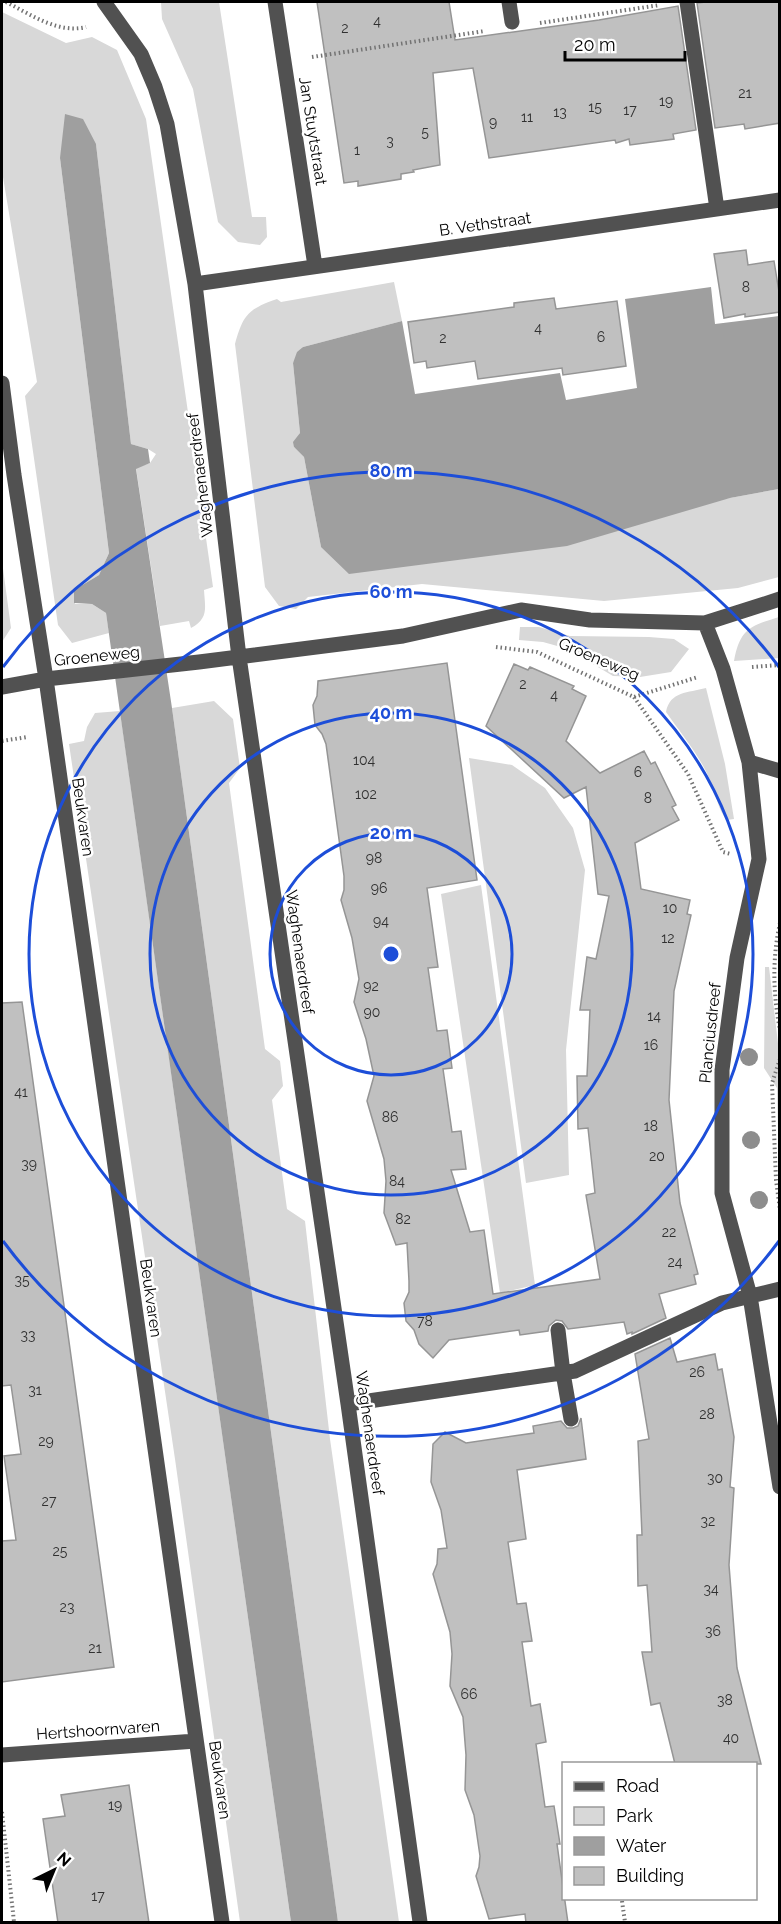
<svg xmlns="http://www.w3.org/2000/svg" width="781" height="1924" font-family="Raleway,sans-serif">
  <rect width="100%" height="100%" fill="#fff"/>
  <path fill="#d8d8d8" d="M161 2H219L252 217H266L267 237 260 245 238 242 218 222 193 89 162 19Z
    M2 12 66 43 92 37 117 50 146 119 213 587 204 590C205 608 209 618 191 628L189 621 160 626 136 468 150 463 156 454 148 449 131 444 96 144 60 158 109 553 99 575 74 590 75 604H92L106 613 109 633 72 643 58 625 25 396 37 382 2 171Z
    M394 282 402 321 303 347 293 363 300 433 294 447 304 457 321 547 730 498 779 489V577L738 588 604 601 422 584 308 597 296 609 279 606 265 587 235 344C243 315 248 309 277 299L281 302Z
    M2 561 11 628 2 642Z
    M779 617V660V658L734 661C740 629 750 626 779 617Z
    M520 627H539L570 636 649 637 674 639 689 649 671 672 640 677 613 676 568 649 543 642 519 640Z
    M706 688 725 764 734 819 727 820C718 810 717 797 712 785 702 758 682 735 666 712 670 691 688 693 706 688Z
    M214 701 233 719 240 768 229 783 265 1049 280 1061 283 1086 272 1100 287 1209 305 1221 330 1439 399 1922H338L172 708Z
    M120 711 291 1922H240L175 1459 69 744 84 741 87 727 95 713Z
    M469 758 512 765 545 788 573 828 585 870 566 1050 569 1175 526 1183Z
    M481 885 535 1285 500 1293 441 894Z
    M765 967H769L779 1052V1176L777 1088 764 1068Z"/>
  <path fill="#9f9f9f" d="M65 114 83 119 96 144 131 444 148 449 150 463 136 469 172 708 338 1922H291L106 613 92 604 74 603V590L99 575 109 553 60 158Z
    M711 287 715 324 779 316V489L730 498 567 546 349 574 321 547 304 457 294 447 293 442 300 433 293 363 297 352 303 347 402 321 415 394 560 373 566 400 637 388 625 299Z"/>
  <path fill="#c0c0c0" stroke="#959595" stroke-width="1.5" d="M317 2H449L455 40 599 20 678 6 696 130 673 134 674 139 630 145 629 139 616 143 615 140 489 158 473 68 433 73 440 165 413 170 414 172 401 174V179L358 186V181L344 183Z
    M706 2H780V123L745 129 744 124 715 128 697 3Z
    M746 250 748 265 774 261 780 298V312L745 317V314L724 318 714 254Z
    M554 298 556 309 617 301 626 366 563 375 562 368 478 379 475 361 427 368 426 361 414 363 408 322 514 307V303Z
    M447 663 477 880 427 888 438 967 428 968 437 1031 447 1030 452 1068 443 1069 452 1132 461 1131 466 1169 451 1170 470 1232 484 1230 493 1294 600 1279 586 1195 595 1193 588 1128 578 1129 577 1076H587L590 1010H580L587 957 596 959 609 896 598 894 586 787 564 798 486 726 514 664 528 670 530 667 574 686 572 689 586 696 566 741 600 773 644 751 651 764 655 762 676 805 672 807 679 820 635 843 641 889 690 900 687 914 691 915 674 991 669 1100 680 1203 698 1274 694 1275 696 1284 659 1294 666 1318 632 1334V1332L627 1334 624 1322 568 1329 562 1321 556 1320 549 1326 548 1331 520 1335 519 1330 449 1340 433 1358 419 1344 414 1330 406 1321 404 1303 409 1292V1281L407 1243 396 1245 384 1213 386 1181 384 1159 367 1101 374 1076 366 1039 354 1002 359 979 352 938 341 900 344 890V876L326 744 322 734 315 725 313 705 317 696 318 681Z
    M22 1002 114 1667 2 1682V1541L16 1540 4 1456 21 1454 11 1385 2 1386V1003Z
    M670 1338 677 1362 715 1354 718 1370 722 1369 734 1437 730 1487 734 1488 729 1565 737 1668 761 1764H675L660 1703 651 1705 642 1652H652L647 1585 638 1586 637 1535H642L638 1441 649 1439 635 1354Z
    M581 1418 586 1459 517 1470 526 1539 508 1542 517 1604 526 1603 532 1641 522 1642 531 1706 540 1704 546 1742 536 1744 545 1807 554 1806 560 1844H557L568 1923H526L525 1914 489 1919 476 1876 479 1867 480 1856 474 1815 465 1790 466 1755 463 1717 450 1686 452 1654 450 1632 433 1574 437 1564 438 1549 447 1548 441 1510 431 1482 433 1444 445 1432 466 1443 534 1433 533 1426 561 1421 567 1428H573L578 1426Z
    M129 1785 149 1923H58L43 1819 65 1816 61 1795Z"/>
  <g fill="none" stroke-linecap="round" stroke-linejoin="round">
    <path stroke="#737373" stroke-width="4" stroke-dasharray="1.5 3" stroke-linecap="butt" d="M6 2C30 14 58 34 86 27
      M540 23 660 5
      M312 57 485 31
      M496 647 537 652 634 697 698 677
      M752 667 780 665
      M634 697 688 774 723 852 731 854
      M2 741 27 737
      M780 923C772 958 773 995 780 1030
      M780 1059 772 1083 776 1180 780 1210
      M2 1812 14 1922
      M622 1901 625 1922"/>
    <path stroke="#515151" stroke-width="15" d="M104 2 141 54 155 87 167 124 195 284 239 657 348 1404 420 1922
      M275 2 315 266
      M509 2 512 22
      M687 2 717 209
      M195 284 780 200
      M2 383 14 475 46 679 222 1922
      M705 623 723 669 749 762 759 859 737 958 722 1070V1193L750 1296 780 1487
      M2 687 46 679 199 662 403 636 521 610 590 620 705 623 780 599
      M749 762 780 771
      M558 1330 563 1373 571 1419
      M348 1404 575 1371 722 1303 780 1289
      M2 1755 196 1741"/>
  </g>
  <g fill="#8d8d8d">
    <circle cx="749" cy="1057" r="9"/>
    <circle cx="751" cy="1140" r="9"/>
    <circle cx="759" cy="1200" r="9"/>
  </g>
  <g fill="none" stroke="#1d4ed8" stroke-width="3">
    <circle cx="391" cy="954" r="121"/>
    <circle cx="391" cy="954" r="241"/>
    <circle cx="391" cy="954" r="362"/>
    <path d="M779 1241A483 483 0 0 1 3 1241M3 667A483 483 0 0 1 779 667"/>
  </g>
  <g text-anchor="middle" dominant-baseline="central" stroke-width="5" stroke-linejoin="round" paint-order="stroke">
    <g font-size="14" fill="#303030">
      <text x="377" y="21">4</text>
      <text x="345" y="28">2</text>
      <text x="745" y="93">21</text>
      <text x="666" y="101">19</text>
      <text x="595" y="107">15</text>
      <text x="630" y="110">17</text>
      <text x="560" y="112">13</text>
      <text x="527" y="117">11</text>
      <text x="493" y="122">9</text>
      <text x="425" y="132">5</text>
      <text x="390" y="141">3</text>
      <text x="357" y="150">1</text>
      <text x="746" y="287">8</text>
      <text x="538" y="328">4</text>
      <text x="601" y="337">6</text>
      <text x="443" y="338">2</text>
      <text x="523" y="684">2</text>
      <text x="554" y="695">4</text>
      <text x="364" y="760">104</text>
      <text x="638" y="772">6</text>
      <text x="366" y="794">102</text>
      <text x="648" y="798">8</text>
      <text x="374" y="858">98</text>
      <text x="379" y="888">96</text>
      <text x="670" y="908">10</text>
      <text x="381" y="921">94</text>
      <text x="668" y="938">12</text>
      <text x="371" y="986">92</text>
      <text x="372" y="1012">90</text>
      <text x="654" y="1016">14</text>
      <text x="651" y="1045">16</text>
      <text x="21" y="1092">41</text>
      <text x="390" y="1117">86</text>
      <text x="651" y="1126">18</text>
      <text x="657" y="1156">20</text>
      <text x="29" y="1164">39</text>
      <text x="397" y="1181">84</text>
      <text x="403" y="1219">82</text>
      <text x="669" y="1232">22</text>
      <text x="675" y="1262">24</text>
      <text x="22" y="1280">35</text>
      <text x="425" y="1321">78</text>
      <text x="28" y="1335">33</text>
      <text x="697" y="1372">26</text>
      <text x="35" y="1390">31</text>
      <text x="707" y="1414">28</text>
      <text x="46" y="1441">29</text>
      <text x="715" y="1478">30</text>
      <text x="49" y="1501">27</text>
      <text x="708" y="1521">32</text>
      <text x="60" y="1551">25</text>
      <text x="711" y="1589">34</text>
      <text x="67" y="1607">23</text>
      <text x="713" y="1631">36</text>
      <text x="95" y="1648">21</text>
      <text x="469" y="1694">66</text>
      <text x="725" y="1700">38</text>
      <text x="731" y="1738">40</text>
      <text x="115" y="1805">19</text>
      <text x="98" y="1896">17</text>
    </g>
    <g font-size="16" fill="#000" stroke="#fff">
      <text transform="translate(313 131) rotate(81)">Jan Stuytstraat</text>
      <text transform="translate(485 224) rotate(-8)">B. Vethstraat</text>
      <text transform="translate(200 475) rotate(-97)">Waghenaerdreef</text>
      <text transform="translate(97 656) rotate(-6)">Groeneweg</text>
      <text transform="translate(599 659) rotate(23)">Groeneweg</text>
      <text transform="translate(83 817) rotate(82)">Beukvaren</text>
      <text transform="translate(300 952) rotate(82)">Waghenaerdreef</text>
      <text transform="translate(710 1033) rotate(-84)">Planciusdreef</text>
      <text transform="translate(151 1298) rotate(82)">Beukvaren</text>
      <text transform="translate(370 1433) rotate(82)">Waghenaerdreef</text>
      <text transform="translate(98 1730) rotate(-4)">Hertshoornvaren</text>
      <text transform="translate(220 1780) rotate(82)">Beukvaren</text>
    </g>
  </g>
  <circle cx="391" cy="954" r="9" fill="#1d4ed8" stroke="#fff" stroke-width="3"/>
  <g font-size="18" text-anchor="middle" font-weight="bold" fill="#1d4ed8" stroke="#fff" stroke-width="5" stroke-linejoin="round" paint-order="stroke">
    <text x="391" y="477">80 m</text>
    <text x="391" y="598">60 m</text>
    <text x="391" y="719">40 m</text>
    <text x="391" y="839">20 m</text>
  </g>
  <rect width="781" height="1924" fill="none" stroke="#000000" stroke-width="6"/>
  <rect x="562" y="1762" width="195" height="138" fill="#ffffff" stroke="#999999" stroke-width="1.5"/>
  <rect x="574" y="1782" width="30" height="9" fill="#515151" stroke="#999999" stroke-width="1.5"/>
  <text x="616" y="1792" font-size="18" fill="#000000">Road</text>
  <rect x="574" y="1807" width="30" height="18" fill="#d8d8d8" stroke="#999999" stroke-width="1.5"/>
  <text x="616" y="1822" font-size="18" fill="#000000">Park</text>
  <rect x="574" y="1837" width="30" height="18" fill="#9f9f9f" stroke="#999999" stroke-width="1.5"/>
  <text x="616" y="1852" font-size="18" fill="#000000">Water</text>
  <rect x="574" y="1867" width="30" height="18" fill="#c0c0c0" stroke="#999999" stroke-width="1.5"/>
  <text x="616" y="1882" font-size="18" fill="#000000">Building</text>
  <g transform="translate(54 1870) rotate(43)" stroke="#ffffff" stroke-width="4.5" paint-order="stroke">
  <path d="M0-4.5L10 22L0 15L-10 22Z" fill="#000000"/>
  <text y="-9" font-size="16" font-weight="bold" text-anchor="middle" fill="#000000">N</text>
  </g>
  <path d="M565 51v9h120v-9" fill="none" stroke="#000000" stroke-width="3"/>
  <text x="574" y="51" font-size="18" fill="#000000" stroke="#ffffff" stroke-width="4.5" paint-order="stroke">20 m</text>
</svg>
